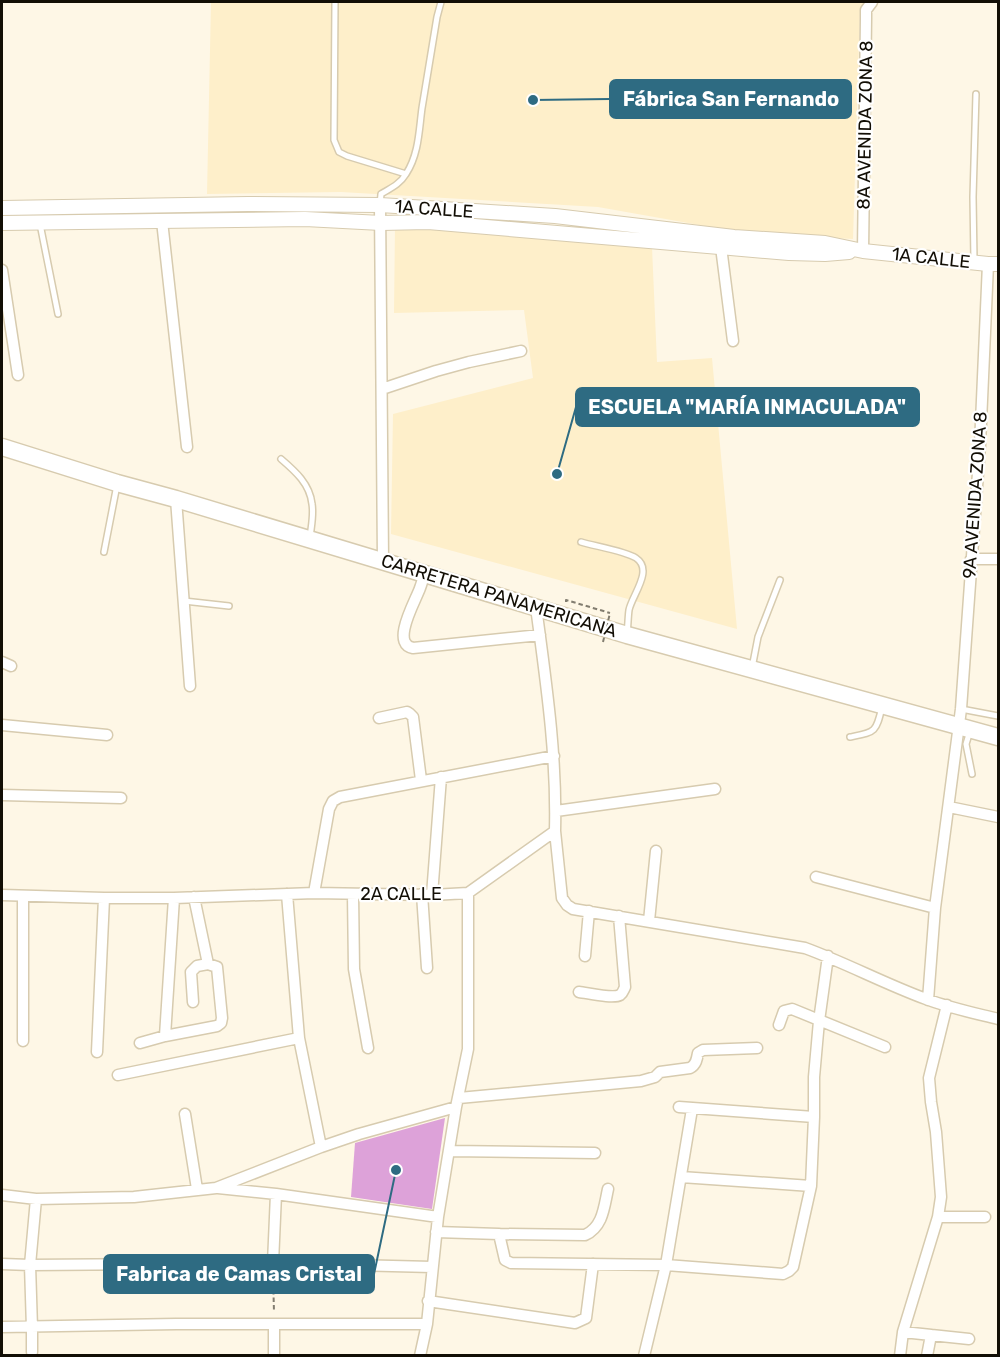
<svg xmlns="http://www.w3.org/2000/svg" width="1000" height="1357" font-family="Rubik,sans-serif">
  <rect width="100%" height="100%" fill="#fef7e6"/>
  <path fill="#feefca" d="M211 2H865L860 9 853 239 750 234 598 207 341 192 207 194Z
    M395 226 652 247 657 362 712 358 737 629 391 534 393 414 533 378 524 310 394 313Z"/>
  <path fill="#dda2d9" d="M445 1118 432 1209 351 1197 355 1143Z"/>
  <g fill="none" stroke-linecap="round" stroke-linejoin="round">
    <g stroke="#d7cbaf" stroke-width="8">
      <path id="service" d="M335 2 334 140 339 152 347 156 406 174
        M380 205 381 194C391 188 400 184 406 174 419 154 419 130 422 108 427 77 432 47 437 17L441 2
        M40 224 58 314
        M974 260 973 197 976 94
        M281 459C295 471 310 484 312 504 314 515 311 527 310 538
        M581 542C594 546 625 551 636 558 654 570 632 595 629 610 628 617 628 626 627 633
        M104 552 117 485
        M184 601 229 606
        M752 668 758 637 780 580
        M961 709 998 716
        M970 731 966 744 972 774
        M850 737C875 732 876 733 882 707"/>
    </g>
    <g stroke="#d7cbaf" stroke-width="13">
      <path id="minor" d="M380 205 383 561
        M162 221 187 447
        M721 247 733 341
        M863 251 866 18V10L872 2
        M2 270 18 375
        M382 389 436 371 469 362 521 351
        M176 499 190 686
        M971 559H998
        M425 574C423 578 422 583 420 588 416 600 390 644 413 648L540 635
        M2 662 11 666
        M379 718 407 712 410 714 413 717 421 780
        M2 725 107 735
        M2 795 121 798
        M949 807 998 817
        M556 811 715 789
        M555 831 562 898 567 905 573 909 805 948C846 963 885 984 926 999 950 1008 974 1013 998 1019
        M816 877 935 908
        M314 893 329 809 333 801 340 797 554 756
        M287 894 299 1038 321 1147
        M353 894 354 969 368 1048
        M422 894 427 968
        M2 895 104 898H174L314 893 432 895 468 893 555 831C557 755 546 682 536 607
        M432 895 441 777
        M23 896V1041
        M649 921 656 851
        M585 956 589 911
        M579 992C588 993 613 999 620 995 623 993 623 991 625 987L619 916
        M928 1000 935 908 961 709 980 445 988 264
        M193 1002 191 972 197 966 208 964
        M779 1025 784 1011 792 1009 885 1047
        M165 1036 217 1026 221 1023 222 1018 217 967 208 964 194 897
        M140 1043 165 1036 174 898
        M97 1052 104 898
        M118 1075 299 1038
        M459 1098 641 1081 655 1077 660 1072 690 1068C696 1065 697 1059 698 1053L703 1050 757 1048
        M679 1107 814 1117
        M185 1114 197 1189
        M449 1151 595 1153
        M681 1177 811 1186
        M218 1188 276 1194 438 1217
        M2 1195 36 1199 134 1197 216 1188 321 1147 359 1134 456 1107
        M938 1217H985
        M436 1232 499 1234 505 1260 511 1263 666 1265 783 1274 789 1271 793 1267 811 1186 814 1117V1077L819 1021 828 956
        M499 1234 585 1235C603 1227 604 1207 608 1189
        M273 1263 276 1194
        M2 1264 30 1265 273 1263 432 1267
        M428 1301 575 1323 586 1318 593 1264
        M2 1327 176 1324H427
        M903 1332 969 1339
        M32 1352V1328L30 1265 36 1199
        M274 1356V1325
        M420 1356 427 1324 438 1217 456 1107 468 1049V893
        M644 1356 666 1265 692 1109
        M900 1356 903 1332 938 1217 941 1197 936 1132 931 1102 929 1078 947 1005
        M927 1356 931 1335"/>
    </g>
    <g stroke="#d7cbaf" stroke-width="16">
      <path id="tertiary" d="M2 208 248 204 380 205 555 216 734 237 825 243 863 251 988 264H998
        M2 223 305 219 381 223 428 222 789 253 825 254 849 252"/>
    </g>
    <g stroke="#d7cbaf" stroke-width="19">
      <path id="primary" d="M2 447 117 483 176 499 627 635 998 737"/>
    </g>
    <path stroke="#827d70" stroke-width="2" stroke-dasharray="4.5 3" stroke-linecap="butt" d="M566 602V600L610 613
      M273 1275 274 1312"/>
    <use href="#service" stroke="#fff" stroke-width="5"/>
    <use href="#minor" stroke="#fff" stroke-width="10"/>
    <use href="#tertiary" stroke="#fff" stroke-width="14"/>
    <use href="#primary" stroke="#fff" stroke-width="16"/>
    <path stroke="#827d70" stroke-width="2" stroke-dasharray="4.5 3" stroke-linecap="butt" d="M603 642 610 613"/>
  </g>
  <g text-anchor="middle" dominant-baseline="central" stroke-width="4.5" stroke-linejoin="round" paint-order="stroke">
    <g font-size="18" fill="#120e05" stroke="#fff">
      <text transform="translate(865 125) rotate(-89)">8A AVENIDA ZONA 8</text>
      <text transform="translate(434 209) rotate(4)">1A CALLE</text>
      <text transform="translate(931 258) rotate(6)">1A CALLE</text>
      <text transform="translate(975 495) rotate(-86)">9A AVENIDA ZONA 8</text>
      <text transform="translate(499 596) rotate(17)">CARRETERA PANAMERICANA</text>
      <text x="401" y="894">2A CALLE</text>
    </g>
  </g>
  <path fill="none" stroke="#2e6b82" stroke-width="2" d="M533 100L610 99M557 474L576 407M396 1170L374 1274"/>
  <g fill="#2e6b82" stroke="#fff" stroke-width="2">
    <circle cx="533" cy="100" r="6"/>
    <circle cx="557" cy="474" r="6"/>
    <circle cx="396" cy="1170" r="6"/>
  </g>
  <g fill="#2e6b82" stroke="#2e6b82" stroke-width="2">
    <rect x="610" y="80" width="241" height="38" rx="6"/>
    <rect x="576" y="388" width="343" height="38" rx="6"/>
    <rect x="104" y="1255" width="270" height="38" rx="6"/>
  </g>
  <g font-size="20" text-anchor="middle" font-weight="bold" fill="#fff">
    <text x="731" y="106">Fábrica San Fernando</text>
    <text x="747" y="414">ESCUELA "MARÍA INMACULADA"</text>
    <text x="239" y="1281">Fabrica de Camas Cristal</text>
  </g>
  <rect width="1000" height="1357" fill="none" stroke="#120e05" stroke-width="6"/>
</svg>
